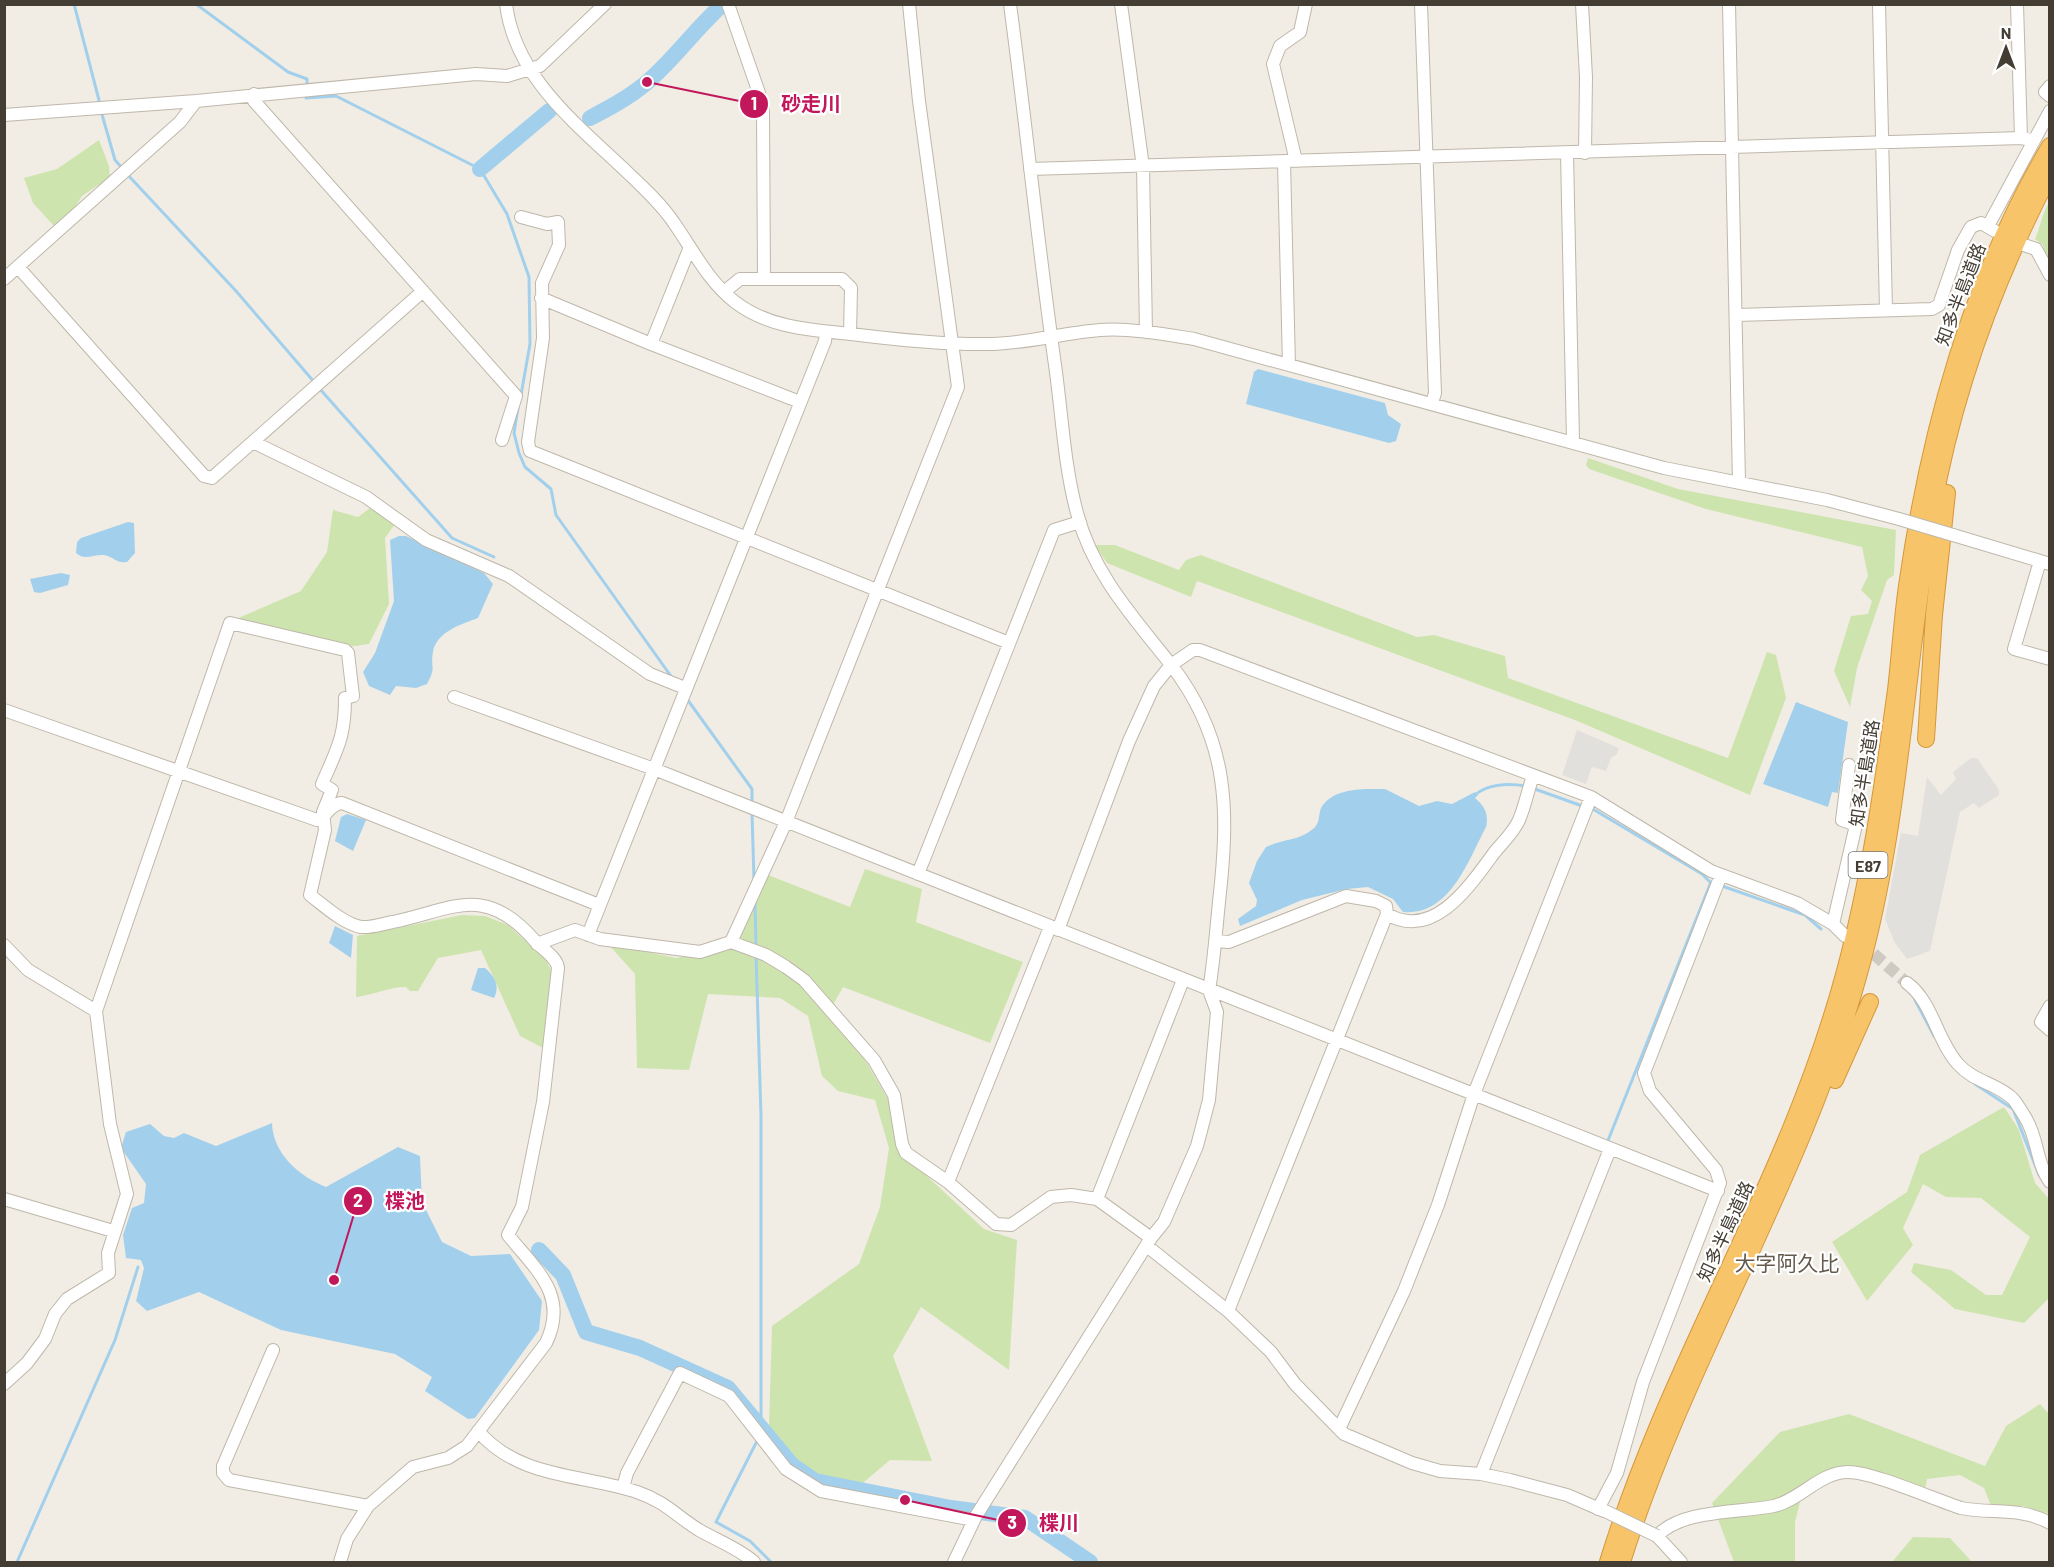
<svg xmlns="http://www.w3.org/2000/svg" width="2054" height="1567" font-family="Barlow,'Noto Sans JP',sans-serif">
  <rect width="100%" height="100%" fill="#f1ede4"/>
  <path fill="#cee4ae" d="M99 140 109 166 110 177 82 196 69 216 54 226 33 203 24 178 57 169Z
    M2049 202V269L2043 245 2035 239C2041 225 2042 214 2049 202Z
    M1588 458 1678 489 1896 530 1894 575 1887 580 1857 668 1850 707 1834 671 1851 616 1868 614 1872 601 1861 590 1868 576 1862 547 1706 509 1589 469 1586 465Z
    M370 508 395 524 385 538 389 604 369 644 348 647 229 622 301 591 327 552 333 510 358 517Z
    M1095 545H1115L1179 570 1186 560 1201 555 1417 637 1434 635 1505 656 1508 678 1728 758 1767 652 1776 655 1786 698 1750 795 1575 720 1197 581 1191 597 1107 563Z
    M865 869 922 889 916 922 1023 962 990 1043 843 987 828 1014 867 1063 893 1108 901 1152 984 1229 1017 1240 1009 1370 921 1307 893 1356 932 1461 890 1460 857 1488 821 1479 799 1462 769 1427 772 1326 859 1264 880 1207 889 1148 875 1100 838 1091 822 1076 808 1016 780 998 708 994 689 1070 637 1068 635 974 608 944 676 958 731 948 768 875 850 907Z
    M462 915 485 916 508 925 546 960 552 972 545 1049 520 1036 481 950 438 958 418 991H410L406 987C388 987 374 995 356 997L357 936Z
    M2004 1107 2019 1130 2035 1183 2049 1199V1298L2024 1323 1955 1309 1911 1272 1914 1263 1951 1270 1986 1295H2002L2030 1237 1981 1198 1946 1197 1923 1184 1903 1228 1913 1245 1867 1301 1832 1242 1907 1192 1920 1155Z
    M2040 1404 2049 1414V1514L2023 1506H1991L1984 1488 1960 1475 1927 1479 1925 1490 1856 1467 1804 1486 1795 1522V1562H1734L1712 1503 1780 1432 1849 1414 1985 1466 2006 1426Z
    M1913 1537 1950 1538 1972 1562H1892Z"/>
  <path fill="#e2e0dc" d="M1577 730 1619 748 1617 754 1611 758 1606 771 1592 767 1586 784 1562 775Z
    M1971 758H1977L1999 790V795L1979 808 1974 803 1960 812 1930 951 1907 959 1895 943 1885 919 1901 833 1918 836 1927 777 1941 795 1956 779 1953 772Z"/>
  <path fill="#a2d0ec" d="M1258 369 1385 403 1388 415 1401 424 1396 441 1389 443 1246 404 1254 372Z
    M128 522 134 523 135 553 127 562C117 564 114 557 104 555 94 554 84 561 76 553L77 542 81 538Z
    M399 536H406L484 573 493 584 478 618C462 624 436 632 433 652 430 669 437 665 427 684L416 688 396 686 390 695 369 686 363 672 375 653 394 601 390 540Z
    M61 573 70 575 68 585 40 593 34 592 30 579Z
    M1796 702 1848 722 1838 793 1832 792 1828 807 1763 784Z
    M1385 789 1419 806 1437 801 1452 804 1475 792 1478 795 1475 798C1485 807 1489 814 1486 827 1468 861 1450 916 1403 912L1393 899 1368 887 1347 889 1302 900 1240 926 1238 919 1256 906 1257 900 1249 883 1257 861 1266 847C1282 839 1299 841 1313 829 1320 824 1318 816 1321 808 1333 787 1364 789 1385 789Z
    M347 814 366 820 353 851 335 841 341 817Z
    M335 926 353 935 351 958 329 943Z
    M478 968H485C495 976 500 987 494 998L471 990Z
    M272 1123C273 1154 299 1176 326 1187L398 1147 420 1156 422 1202 442 1242 471 1256 510 1254 542 1301 539 1330 475 1418 468 1419 425 1391 432 1377 395 1354 281 1330 199 1292 147 1311 136 1301 144 1268 141 1260 126 1258 123 1235 132 1208 144 1203 146 1184 121 1148 126 1132 150 1124 164 1136 174 1138 184 1133 216 1146Z"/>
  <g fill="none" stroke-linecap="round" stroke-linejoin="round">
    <path stroke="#a2d0ec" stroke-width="3" d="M74 4 100 104
      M196 4 288 72 307 79V87
      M307 94 306 98 336 96 480 169 507 214 529 277 530 344 521 395
      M101 111 115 160 123 169
      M127 174 236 291 315 383
      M319 388 452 538 494 557
      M518 408 514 433 519 453 525 467 551 489 556 515 673 679
      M687 699 752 789V803
      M1532 788 1585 807
      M1475 795C1487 784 1509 783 1525 786
      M1591 808 1702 874 1710 882
      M752 813 754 881
      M1722 886 1805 915 1821 929
      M755 903 756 947
      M756 954 761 1116V1433
      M1915 1000 1934 1036
      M1975 1084 2013 1109 2039 1175
      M1607 1143 1711 882
      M758 1439 716 1522 750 1541 771 1562
      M17 1562 115 1340 138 1267"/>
    <path stroke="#a2d0ec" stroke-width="16" d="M590 118C609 108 628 98 645 84 673 61 695 29 723 4
      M480 169 549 111
      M539 1250 563 1275 586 1332 640 1348 728 1388 792 1465 815 1481 951 1508 1025 1518 1090 1562"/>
    <path stroke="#cecac1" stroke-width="12" stroke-dasharray="12 6" stroke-linecap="butt" d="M1860 942 1907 983"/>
    <g stroke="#bfb7aa" stroke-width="14">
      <path id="minor" d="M506 4C515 78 578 125 628 173 644 188 662 205 674 223 693 250 708 281 735 302 769 328 811 330 851 334 898 340 944 345 992 344 1028 343 1063 333 1100 330 1131 328 1163 334 1194 339L1664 468 1827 500 1899 519
        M728 4 759 93 763 112 764 279
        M1121 4 1143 167 1146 332
        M1421 4 1435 393 1432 403
        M1582 4 1586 77 1585 153
        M1729 4 1739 482
        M1879 4 1886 310
        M2017 4 2021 138
        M2050 86 2045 92 2050 96
        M254 94V101L516 396 502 440
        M4 115 196 101 476 74 507 76 540 66 605 4
        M1567 153 1573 441
        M1296 161 1273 64 1280 46 1300 32 1306 4
        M1284 162 1289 365
        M1030 169 2021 138 2032 140
        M521 217 547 224 558 222 559 245 542 283 543 338 528 442 530 451 1009 643
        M1988 226 2050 111
        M2021 244 2036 249 2050 275
        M690 247 651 344 800 402
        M18 267 204 476 212 478 423 291
        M4 279 180 122 196 101
        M724 292 740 279H842L851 288 850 334
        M541 298 651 344
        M1736 315 1932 309 1939 305 1958 250 1971 227 1981 223 1995 231
        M255 443 366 497 426 540 509 576 650 674 685 688
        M1953 535 2050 564
        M2040 561 2014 649 2050 659
        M454 697 654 769 1718 1191
        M4 710 317 820C327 816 331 803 342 803L599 905
        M918 874 1054 530 1080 522
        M1387 914C1433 941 1469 887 1494 853 1502 843 1514 832 1519 820 1525 806 1528 790 1533 776
        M1833 924 1856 825 1842 820 1849 765
        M1058 930 1129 741 1154 686 1171 665 1193 650H1200L1591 797 1711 871 1797 903 1833 924 1845 936
        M588 935 825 341 826 332
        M1215 941 1229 942 1346 896 1376 901 1386 906 1387 914 1228 1311
        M731 942 786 822 958 387 919 101 909 4
        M537 944 575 930 600 939 700 952 731 942 766 955 786 967 804 980 874 1060 894 1095 902 1144 906 1153 948 1182 996 1224 1011 1225 1051 1197 1071 1195 1097 1199 1151 1238
        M4 945 28 970 96 1011
        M1907 983C1933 1002 1936 1039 1958 1064 1974 1082 1996 1083 2012 1098 2017 1103 2021 1111 2025 1117 2038 1137 2036 1163 2050 1182
        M2050 1006 2041 1022 2050 1030
        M948 1182 1050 927
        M4 1199 113 1231
        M1097 1199 1183 980
        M1147 1246 1228 1311 1271 1352 1295 1384 1344 1434 1412 1463 1440 1471 1481 1474 1510 1480 1567 1495 1604 1511
        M273 1350 223 1466V1473L229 1480 368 1506
        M4 1384 27 1363 45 1339 55 1314 67 1299 109 1273 108 1253 127 1194 110 1124 96 1011 230 623 345 650 348 653 353 696 345 698C345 738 337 749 322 784L332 790 323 812 325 830 310 895C323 905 344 924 361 927 371 928 382 924 393 922 454 909 485 883 535 941 542 949 557 957 558 968L543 1102 522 1207 508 1235C536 1270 569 1295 546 1343L467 1446 448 1458 413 1467 368 1506 347 1539 340 1562
        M1339 1429 1404 1291 1438 1205 1474 1094 1591 797
        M478 1431C519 1479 583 1474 637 1492 666 1502 675 1515 699 1530 718 1541 738 1548 754 1562
        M1481 1474 1610 1149
        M623 1488 627 1473 680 1373 729 1396 786 1469 821 1491 974 1520
        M1598 1509 1617 1473 1643 1382 1720 1183 1716 1170 1650 1091 1644 1073 1721 875
        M954 1562 976 1516 1151 1238 1164 1222 1197 1146 1209 1100 1217 1012 1209 990C1214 961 1216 931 1219 902 1229 812 1230 742 1172 666 1134 618 1093 574 1077 513 1064 465 1062 414 1055 365 1038 245 1026 124 1010 4
        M1681 1562 1657 1536C1682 1509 1739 1513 1774 1506 1800 1500 1820 1472 1848 1472 1873 1472 1933 1499 1961 1508 1991 1514 2022 1507 2050 1523"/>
    </g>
    <g stroke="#d6973a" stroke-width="18">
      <path id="highway" d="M1926 739 1934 615 1947 493
        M1835 1080 1870 1002
        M1608 1562C1670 1359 1790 1178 1845 971 1870 879 1883 784 1896 690 1900 656 1902 621 1907 586 1929 432 1970 281 2050 146
        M1622 1562C1685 1361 1801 1181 1858 977 1901 826 1905 667 1932 513 1953 393 1994 281 2050 174"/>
    </g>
    <use href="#minor" stroke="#fff" stroke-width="12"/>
    <use href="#highway" stroke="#f7c469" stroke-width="16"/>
    <g stroke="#bfb7aa" stroke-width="14" stroke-linecap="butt">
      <path id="minor-bridge" d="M1899 519 1953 535
        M1605 1511 1657 1536"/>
    </g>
    <use href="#minor-bridge" stroke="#fff" stroke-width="12"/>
  </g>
  <g text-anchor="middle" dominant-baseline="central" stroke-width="4.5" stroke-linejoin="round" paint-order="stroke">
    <rect fill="#fff" stroke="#7b7771" stroke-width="1.5" x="1848.5" y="852" width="39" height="26" rx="4.5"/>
    <g font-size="16" font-weight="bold" fill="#433d34">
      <text x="1868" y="865">E87</text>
    </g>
    <g font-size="18" fill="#433d34" stroke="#fff">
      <text transform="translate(1960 294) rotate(-69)">知多半島道路</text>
      <text transform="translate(1864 773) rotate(-81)">知多半島道路</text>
      <text transform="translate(1725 1231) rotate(-65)">知多半島道路</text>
    </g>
    <g font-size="21" fill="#655a4c" stroke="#fff">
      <text x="1787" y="1262">大字阿久比</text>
    </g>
  </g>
  <path fill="none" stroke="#c2185b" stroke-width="2" d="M647 82L754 104M334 1280L358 1201M905 1500L1012 1523"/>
  <g fill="#c2185b" stroke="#fff" stroke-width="2">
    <circle cx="647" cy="82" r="6"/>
    <circle cx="334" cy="1280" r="6"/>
    <circle cx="905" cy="1500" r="6"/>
    <circle cx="754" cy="104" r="15"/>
    <circle cx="358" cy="1201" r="15"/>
    <circle cx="1012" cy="1523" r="15"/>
  </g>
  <g font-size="18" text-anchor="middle" font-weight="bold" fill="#fff">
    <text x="754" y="110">1</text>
    <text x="358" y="1207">2</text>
    <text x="1012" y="1529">3</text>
  </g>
  <g font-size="20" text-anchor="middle" font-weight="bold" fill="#c2185b" stroke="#fff" stroke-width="4.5" stroke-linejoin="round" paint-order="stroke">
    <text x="811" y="111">砂走川</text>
    <text x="405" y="1208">楪池</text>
    <text x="1059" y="1530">楪川</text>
  </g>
  <rect width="2054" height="1567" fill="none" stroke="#433d34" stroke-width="12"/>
  <g transform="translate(2006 48)" stroke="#ffffff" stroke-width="4.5" paint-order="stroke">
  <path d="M0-4.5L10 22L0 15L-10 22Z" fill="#433d34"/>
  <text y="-9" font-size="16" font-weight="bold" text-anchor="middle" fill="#433d34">N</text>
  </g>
</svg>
